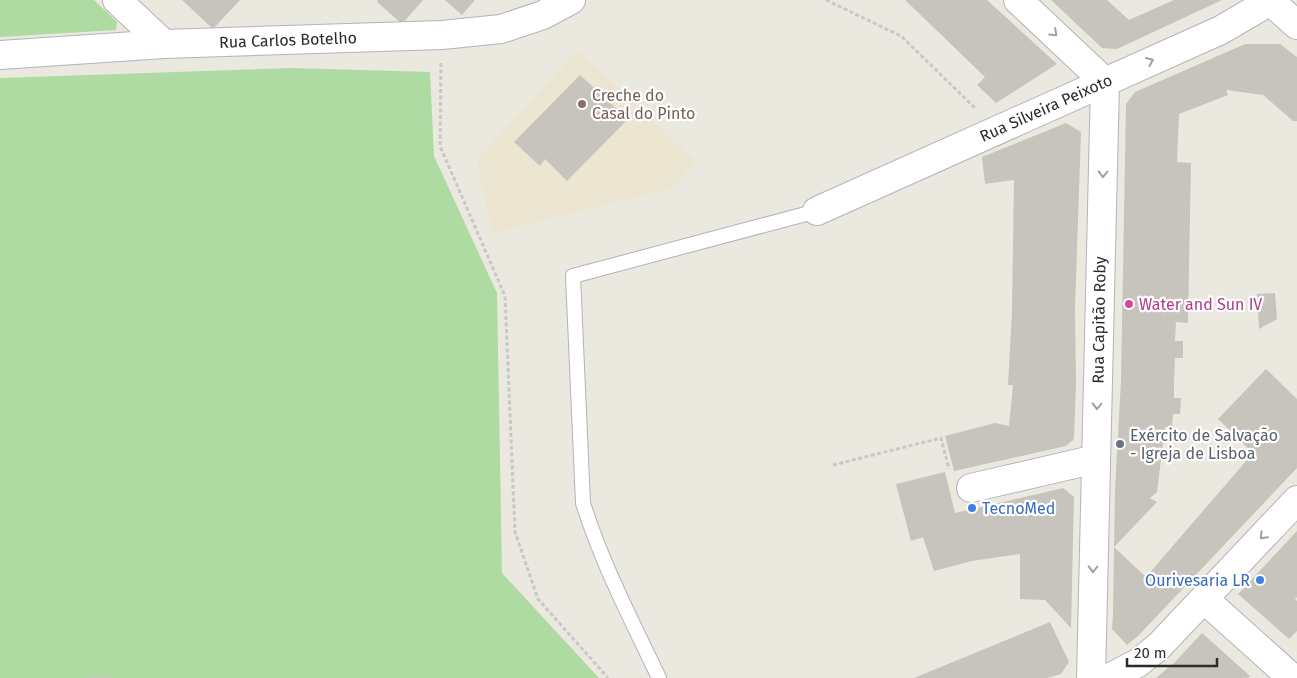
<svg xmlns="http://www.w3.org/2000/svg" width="1297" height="678" font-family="'Fira Sans',sans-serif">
  <rect width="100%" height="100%" fill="#ebe8df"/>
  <path fill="#ebe5d1" d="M578 50 696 162 672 188 492 233 477 159Z"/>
  <path fill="#aedba2" d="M0 0H94L117 22 116 30 0 37Z
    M290 68 430 72 434 156 497 293 502 573 599 678H0V78Z"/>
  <path fill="#c7c4be" d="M182 0H240L213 29Z
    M378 0H423L402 24 377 2Z
    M445 0H475L462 15Z
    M905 0H987L1057 64 996 103 977 85 985 77Z
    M1051 0H1107L1129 20 1174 0H1222L1117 49 1102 48Z
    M1245 44H1280L1297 57V121H1293L1263 95 1226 90 1228 95 1179 114 1177 162 1191 163 1188 323 1176 322 1175 341H1183V358H1175L1174 382V398H1181L1180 414H1173L1172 427H1165L1157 492 1150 498 1157 502 1114 547 1146 577 1253 453 1218 419 1266 369 1297 399V468L1139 635 1127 645 1112 629 1113 612 1114 547 1115 489 1121 381 1126 104 1135 92Z
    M580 75 628 119 567 181 545 159 540 166 514 142Z
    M1066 123 1081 132 1075 309 1076 385 1074 439 1066 446 954 471 945 436 995 423 1009 426 1013 385H1008L1012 311 1014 180 985 184 982 157Z
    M1275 293 1277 319 1259 329 1257 294Z
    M945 472 955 513 1063 488 1074 497 1071 628 1045 600 1020 599V554L972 561 934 571 923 537 911 541 896 484Z
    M1297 531V597L1295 599 1297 601V631L1289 639 1238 594Z
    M1050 622 1069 662 1061 674 1047 678H914Z
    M1202 633 1250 676 1248 678H1156L1175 662Z"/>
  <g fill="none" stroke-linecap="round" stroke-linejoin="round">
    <g stroke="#b2b3bd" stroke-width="16">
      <path id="service" d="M659 678C632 621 602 564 583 503L573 276 817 211"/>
    </g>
    <g stroke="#b2b3bd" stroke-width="30">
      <path id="minor" d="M117 0 164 44
        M1018 0 1105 82 1091 678
        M1269 0 1297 25
        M0 55 164 44 442 35 501 29 543 15 571 0
        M817 211 1221 30 1272 0
        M971 488 1096 459
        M1204 599 1292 678
        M1109 678 1138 663 1160 645 1297 500"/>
    </g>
    <path stroke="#c8c8c8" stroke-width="3" stroke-dasharray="4 2.5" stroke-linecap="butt" d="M826 0 901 36 975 108
      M441 63 440 146 505 296 515 532 538 599 608 678
      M833 465 941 438 949 469
      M88 678 102 676 111 678"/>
    <use href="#service" stroke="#fff" stroke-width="14"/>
    <use href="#minor" stroke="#fff" stroke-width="28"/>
  </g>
  <defs><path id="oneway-chevron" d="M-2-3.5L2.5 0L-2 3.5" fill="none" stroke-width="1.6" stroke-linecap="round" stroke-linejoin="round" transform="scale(1.25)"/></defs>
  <g stroke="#a0a0a0">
    <use href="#oneway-chevron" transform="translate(1054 33) rotate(43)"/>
    <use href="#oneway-chevron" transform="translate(1150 61) rotate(-24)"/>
    <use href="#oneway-chevron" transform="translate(1103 174) rotate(91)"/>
    <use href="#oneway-chevron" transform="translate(1097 406) rotate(91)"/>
    <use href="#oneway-chevron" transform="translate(1263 536) rotate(134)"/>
    <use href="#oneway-chevron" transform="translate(1093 569) rotate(91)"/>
  </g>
  <circle fill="#8d6e63" stroke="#fff" stroke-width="2" cx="582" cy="104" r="5"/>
  <circle fill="#d1479c" stroke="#fff" stroke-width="2" cx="1129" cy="304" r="5"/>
  <circle fill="#6b7280" stroke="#fff" stroke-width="2" cx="1120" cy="444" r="5"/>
  <g fill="#3f7fe0" stroke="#fff" stroke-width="2">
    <circle cx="972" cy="508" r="5"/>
    <circle cx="1260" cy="580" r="5"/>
  </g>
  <g text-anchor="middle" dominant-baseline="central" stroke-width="4.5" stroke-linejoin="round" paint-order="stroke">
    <g font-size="16" fill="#2b2b2b" stroke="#fff">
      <text transform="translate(288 40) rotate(-2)">Rua Carlos Botelho</text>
      <text transform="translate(1046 108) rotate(-24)">Rua Silveira Peixoto</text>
      <text transform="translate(1099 320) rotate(-89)">Rua Capitão Roby</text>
    </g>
    <g font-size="16" fill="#785e54" stroke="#fff" text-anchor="start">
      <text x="592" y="95">Creche do<tspan x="592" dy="18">Casal do Pinto</tspan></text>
    </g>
    <g font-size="16" fill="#b23c85" stroke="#fff" text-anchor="start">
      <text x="1139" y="304">Water and Sun IV</text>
    </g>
    <g font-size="16" fill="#5b616d" stroke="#fff" text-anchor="start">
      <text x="1130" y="435">Exército de Salvação<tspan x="1130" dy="18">- Igreja de Lisboa</tspan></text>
    </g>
    <g font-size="16" fill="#366cbe" stroke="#fff" text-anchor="start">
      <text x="982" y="508">TecnoMed</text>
      <text x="1250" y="580" text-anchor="end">Ourivesaria LR</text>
    </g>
  </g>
  <path d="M1127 658v8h90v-8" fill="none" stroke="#2b2b2b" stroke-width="2.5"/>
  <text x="1134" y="658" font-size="15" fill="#2b2b2b" stroke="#ffffff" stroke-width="4" paint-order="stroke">20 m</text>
</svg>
